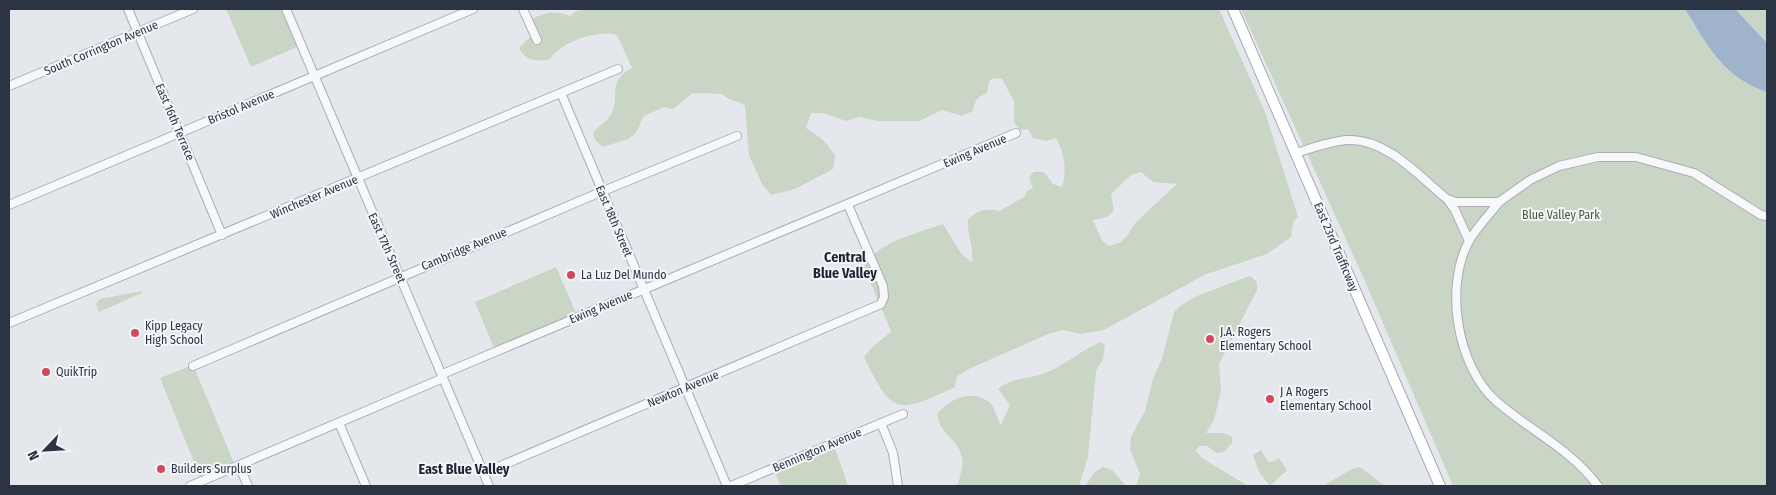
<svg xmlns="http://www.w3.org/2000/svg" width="1776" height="495" font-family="'Fira Sans Condensed',sans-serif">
  <rect width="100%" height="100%" fill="#e4e7ec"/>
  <path fill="#c9d6c5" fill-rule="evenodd" d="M226 9H281L297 47 251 67Z
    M586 9H1219L1265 112 1298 217 1293 222 1291 237 1267 254 1204 275 1104 330 1081 334 1063 330 1048 334 969 369 957 376 955 387C898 414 892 416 864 357 871 346 882 341 891 331L864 267C878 241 916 234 943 224L962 255 972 262C974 247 967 235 968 220 978 210 985 208 999 211L1024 197 1027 191 1033 188 1029 177 1034 172H1044L1053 184 1062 187C1067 169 1065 155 1056 138L1046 141 1033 138 1028 129 1020 130 1014 122V101L1002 79 994 78 989 81 987 93C977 97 975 100 973 111L962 116 942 110 919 121H877L859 117 846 121 823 113H811L806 128C820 138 826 140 835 156L833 169 795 189 771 195 762 184 749 155 745 106C737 100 729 101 722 94L693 93 673 109 664 107 644 116 635 134 628 139 603 147 595 140 593 133C598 126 606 122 610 116 622 97 605 82 632 68L617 35C598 29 561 42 550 59 537 62 525 61 519 48L530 37 532 19C546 12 555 10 570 16L576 11ZM1141 172 1153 182 1177 184 1136 222 1127 236 1121 242 1109 246 1102 241 1093 220 1107 217 1114 210 1111 194 1131 175Z
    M1241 9H1767V486H1453L1361 272Z
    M556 267 576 313 494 348 475 302Z
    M1250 276 1257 282V290L1219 364 1221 391 1214 420 1206 433H1224L1232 437V443L1224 452 1217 453 1207 446H1199L1196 451 1202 458 1248 486H1136L1140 474 1130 449 1131 437 1145 411 1153 379 1162 359 1174 312 1181 305 1197 296Z
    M142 291V293L99 312 96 304 100 299Z
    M1101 342 1105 345 1103 359 1096 371 1088 457 1079 486H958C959 478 964 466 962 458 959 439 939 434 937 414 949 399 973 388 990 403 995 408 997 418 1001 425L1010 405 998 389C1011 378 1027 379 1042 374 1064 367 1080 350 1101 342Z
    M193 365 234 463 200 477 160 378Z
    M834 445 848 486H781L774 471Z
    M1261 450 1268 462H1272L1279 458 1287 470 1270 486 1259 472 1253 455Z
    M1103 467 1112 470 1126 486H1085L1095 472Z
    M1360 467 1385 486H1323L1352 469Z"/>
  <path fill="#9fb4cc" d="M1685 9H1735L1767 43V92C1723 77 1708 46 1685 9Z"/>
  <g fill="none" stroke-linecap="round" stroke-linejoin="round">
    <g stroke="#a9aeb7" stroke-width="10">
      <path id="minor" d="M128 9 222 235
        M286 9 489 486
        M523 9 537 40
        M9 86 193 9
        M561 93 727 486
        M1296 153C1312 148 1331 141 1348 140 1386 138 1420 177 1447 199L1456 202H1499L1530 180 1559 166 1598 157H1636L1694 173 1761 215 1767 216
        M1447 199 1455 210 1469 241
        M1499 202C1490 214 1477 227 1469 241 1444 287 1457 366 1496 401 1529 430 1572 450 1598 486
        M9 205 473 9
        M9 323 618 69
        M193 366 596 194 737 136
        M339 423 366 486
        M881 423 893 453 898 486
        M239 466 248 486
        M484 473 881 304 884 297 883 286 848 205
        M190 486 441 379 445 373 1016 133
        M731 486 903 414"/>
    </g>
    <g stroke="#a3abb8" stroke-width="12">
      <path id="major" d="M1233 9 1440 486"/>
    </g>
    <use href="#minor" stroke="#f7f8fa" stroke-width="8"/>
    <use href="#major" stroke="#fff" stroke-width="10"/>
  </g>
  <g fill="#d1495b" stroke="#f4f6f9" stroke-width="2">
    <circle cx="571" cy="275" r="5"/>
    <circle cx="135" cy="333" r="5"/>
    <circle cx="1210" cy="339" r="5"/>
    <circle cx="46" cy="372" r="5"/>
    <circle cx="1270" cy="399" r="5"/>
    <circle cx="161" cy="469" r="5"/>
  </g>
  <g text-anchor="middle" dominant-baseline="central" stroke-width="4" stroke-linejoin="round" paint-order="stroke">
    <g font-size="12" fill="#2b3445" stroke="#f4f6f9">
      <text transform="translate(101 48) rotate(-23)">South Corrington Avenue</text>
      <text transform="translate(241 107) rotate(-23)">Bristol Avenue</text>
      <text transform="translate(175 122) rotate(67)">East 16th Terrace</text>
      <text transform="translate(975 151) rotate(-23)">Ewing Avenue</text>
      <text transform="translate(314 197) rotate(-23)">Winchester Avenue</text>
      <text transform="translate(614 221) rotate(67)">East 18th Street</text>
      <text transform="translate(1336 247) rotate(67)">East 23rd Trafficway</text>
      <text transform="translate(387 248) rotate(66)">East 17th Street</text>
      <text transform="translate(464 249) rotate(-23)">Cambridge Avenue</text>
      <text transform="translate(601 307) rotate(-23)">Ewing Avenue</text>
      <text transform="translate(683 389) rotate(-23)">Newton Avenue</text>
      <text transform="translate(817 450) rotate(-23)">Bennington Avenue</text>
    </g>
    <g font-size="12" fill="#3f6138" stroke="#f4f6f9">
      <text x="1561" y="215">Blue Valley Park</text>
    </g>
    <g font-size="12" fill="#2b3445" stroke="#f4f6f9" text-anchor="start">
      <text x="581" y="275">La Luz Del Mundo</text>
      <text x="145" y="326">Kipp Legacy<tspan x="145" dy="14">High School</tspan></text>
      <text x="1220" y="332">J.A. Rogers<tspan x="1220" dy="14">Elementary School</tspan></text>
      <text x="56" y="372">QuikTrip</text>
      <text x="1280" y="392">J A Rogers<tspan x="1280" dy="14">Elementary School</tspan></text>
      <text x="171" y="469">Builders Surplus</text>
    </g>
    <g font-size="14" font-weight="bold" fill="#1d2536" stroke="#f4f6f9">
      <text x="845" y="257">Central<tspan x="845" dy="16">Blue Valley</tspan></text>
      <text x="464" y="469">East Blue Valley</text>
    </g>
  </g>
  <rect width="1776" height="495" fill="none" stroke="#2b3445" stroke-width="20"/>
  <g transform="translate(45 450) rotate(245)" stroke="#f4f6f9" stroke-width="4" paint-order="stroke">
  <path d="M0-4L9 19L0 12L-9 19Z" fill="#2b3445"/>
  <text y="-8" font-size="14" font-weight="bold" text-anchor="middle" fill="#2b3445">N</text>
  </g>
</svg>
